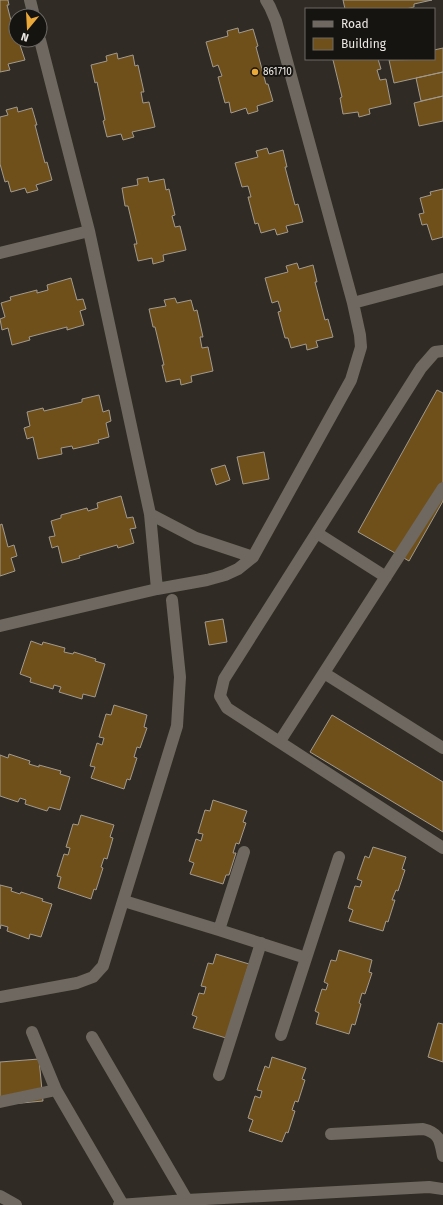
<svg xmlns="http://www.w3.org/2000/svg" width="443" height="1205" font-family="'Fira Sans',sans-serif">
  <rect width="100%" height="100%" fill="#302b24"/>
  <path fill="#70501a" stroke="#a09a91" d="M0 0H8L9 5H7L16 40 17 43 19 42 25 60 8 64 10 70 0 72Z
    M343 0H432L414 4V7L406 9H345Z
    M238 28 239 33 253 29 258 46 256 47 266 84H268L273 101 257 106 258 111 248 114 246 108 231 113 229 102 225 103 218 77 222 76 218 65 213 67 206 42 228 36 227 31Z
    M443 48V72L394 83 389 60 434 59V50Z
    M117 53 118 59 133 55 135 66 138 65 144 92H141L143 103 149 102 155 127 132 132 134 137 123 140 121 134 107 137 103 121 105 120 97 82 95 83 91 65 107 61 106 56Z
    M331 59H378L381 69 377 70 380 80 386 79 391 104 369 109 370 114 359 117 358 112 343 114 340 98 342 97 333 60Z
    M443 72V96L421 101 416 78Z
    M443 96V121L419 126 414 103Z
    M17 107 18 112 32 108 37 125H35L45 163 47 162 52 180 36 185 38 190 27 193 25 188 11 192 8 181 5 182 0 164V117L8 115 6 110Z
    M267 148 269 154 283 150 287 167H285L295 205 298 204 303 222 286 226 288 232 277 235 275 229 261 233 258 223 255 224 248 197H251L248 186 242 187 235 163 258 157 256 151Z
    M148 177 149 182 164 179 166 190 169 189 175 215 172 216 175 227 180 226 186 250 163 255 164 261 153 264 152 258 138 261 134 244H137L128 206H125L122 188 138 185 137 179Z
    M443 189V237L432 240 427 224 422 225 419 214 424 213 420 198 431 195 430 192Z
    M297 263 299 269 313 265 317 282H315L325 320 328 319 333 337 316 341 318 347 307 350 306 344 291 348 288 338H285L278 312 281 311 278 301 272 303 265 278 288 272 286 266Z
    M71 278 77 300 83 299 86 309 80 311 84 325 67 330V327L29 337 30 340 12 345 8 328 2 330 0 319 5 317 1 303 11 300 10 297 37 290V293L48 290 47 285Z
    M175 298 177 303 191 300 194 311 197 310 203 337H200L202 348 208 347 213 371 191 376 192 382 181 385 180 379 166 382 162 365H164L155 327H153L149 309 166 306 164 300Z
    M437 390 443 393V501L409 561 358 532Z
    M99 395 103 412 109 410 111 421 106 423 109 437 98 440 99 443 73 449 72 446 61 448 62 454 38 459 33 437 27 439 24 428 30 426 27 412 43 408 44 411 82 402V399Z
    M264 452 269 479 243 484 237 457Z
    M225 465 230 480 216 485 211 469Z
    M121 496 127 518 133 517 136 528 130 529 134 543 118 548 117 545 79 556 80 558 62 563 58 546 52 548 49 537 55 536 51 521 61 518V515L87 508 88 511 98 508 97 503Z
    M2 524 8 547 14 545 17 556 11 558 15 571 0 576V525Z
    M223 619 227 642 209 645 205 622Z
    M31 641 42 645 43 642 65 648 64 652 73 654 74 652 96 659 95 661 105 664 95 697 83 694 82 699 59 692 61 687 54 685 53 689 30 682 31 678 20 674Z
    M114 705 147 715 144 727 147 728 140 748 137 747 134 757 137 758 130 780 127 779 124 789 91 778 95 767 90 766 97 743 102 745 104 738 99 737 106 714 111 715Z
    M332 715 443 782V832L310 752Z
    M9 754 30 761 29 764 39 767V765L61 771 60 774 70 777 60 810 49 807 47 811 25 804 26 800 20 798 18 802 0 796V755L8 758Z
    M213 800 247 811 243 822 246 823 239 844 236 843 233 853H236L229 875H226L223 884 190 874 194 863 189 861 196 839 201 841 203 834 198 833 205 810 210 811Z
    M81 815 114 825 110 837 113 838 107 859 104 858 101 867 103 868 96 890 94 889 91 899 58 888 61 877 57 876 64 854 68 855 70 848 66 847 73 824 78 825Z
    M373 847 406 857 402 869 405 870 398 891 396 890 392 900H395L388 922 386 921 383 931 349 921 353 910 348 908 355 886 360 887 362 881 357 879 365 856 369 858Z
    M0 885 12 888 11 891 20 894 21 892 43 899 42 901 52 904 41 937 30 934 29 939 7 931 8 927 1 925 0 929Z
    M339 950 372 960 369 972 372 973 365 994 362 993 359 1003 361 1004 355 1025 352 1024 349 1034 316 1024 319 1013 315 1011 322 989 326 990 328 984 324 982 331 960 336 961Z
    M216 954 249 964 226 1038 193 1028 197 1017 192 1015 199 993 204 994 206 987 201 986 208 963 213 964Z
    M438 1023 443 1024V1062L428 1057Z
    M272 1057 306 1068 302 1079 305 1080 298 1102 295 1101 292 1110 295 1111 288 1133 286 1132 282 1142 249 1131 253 1120 248 1118 255 1096 260 1098 262 1091 257 1090 265 1066 269 1068Z
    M39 1059 43 1101 0 1105V1062Z"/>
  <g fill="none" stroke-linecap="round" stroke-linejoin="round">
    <path stroke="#6e6860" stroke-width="12" d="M443 351 435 352 421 368 224 679 220 696 227 708 443 848
      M317 533 386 577
      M324 673 443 748
      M280 741 443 488
      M32 1032 56 1090 123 1205
      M92 1037 187 1200 429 1187 443 1189
      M0 1102 56 1090
      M331 1134 423 1129C440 1133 440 1141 443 1156
      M0 1196 16 1205
      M119 1205 187 1200"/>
    <path stroke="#6e6860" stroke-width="12" d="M30 0 34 16
      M40 40 89 231 150 514 157 589
      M0 253 89 231
      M353 303 443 279
      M150 514 196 538 253 557
      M0 626 157 589 207 580 225 575 238 569 253 557 351 380 361 347 360 335 353 303 276 21 270 7 266 0
      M124 901 219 930 306 958
      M219 930 244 852
      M0 997 77 983 93 977 103 966 177 726 180 677 172 600
      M281 1035 339 857
      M219 1075 261 943"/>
  </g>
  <circle fill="#eba939" stroke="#161411" stroke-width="1.5" cx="255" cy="72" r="4"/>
  <g text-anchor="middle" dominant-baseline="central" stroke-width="4" stroke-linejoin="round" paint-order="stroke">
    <g font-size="10" fill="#ece8e4" stroke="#161411" text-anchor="start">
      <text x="263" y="72">861710</text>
    </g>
  </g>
  <rect x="305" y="8" width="130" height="52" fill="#161411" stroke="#6c6965"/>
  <rect x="313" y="21" width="20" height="6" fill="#6e6860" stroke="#6c6965"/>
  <text x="341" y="28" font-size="12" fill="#ece8e4">Road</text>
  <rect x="313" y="38" width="20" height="12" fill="#70501a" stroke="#6c6965"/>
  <text x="341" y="48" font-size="12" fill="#ece8e4">Building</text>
  <g transform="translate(28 28) rotate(198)"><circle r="19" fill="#161411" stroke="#6c6965"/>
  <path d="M0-3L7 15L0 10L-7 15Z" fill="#eba939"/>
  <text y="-6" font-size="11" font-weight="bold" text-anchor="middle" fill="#ece8e4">N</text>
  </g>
</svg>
